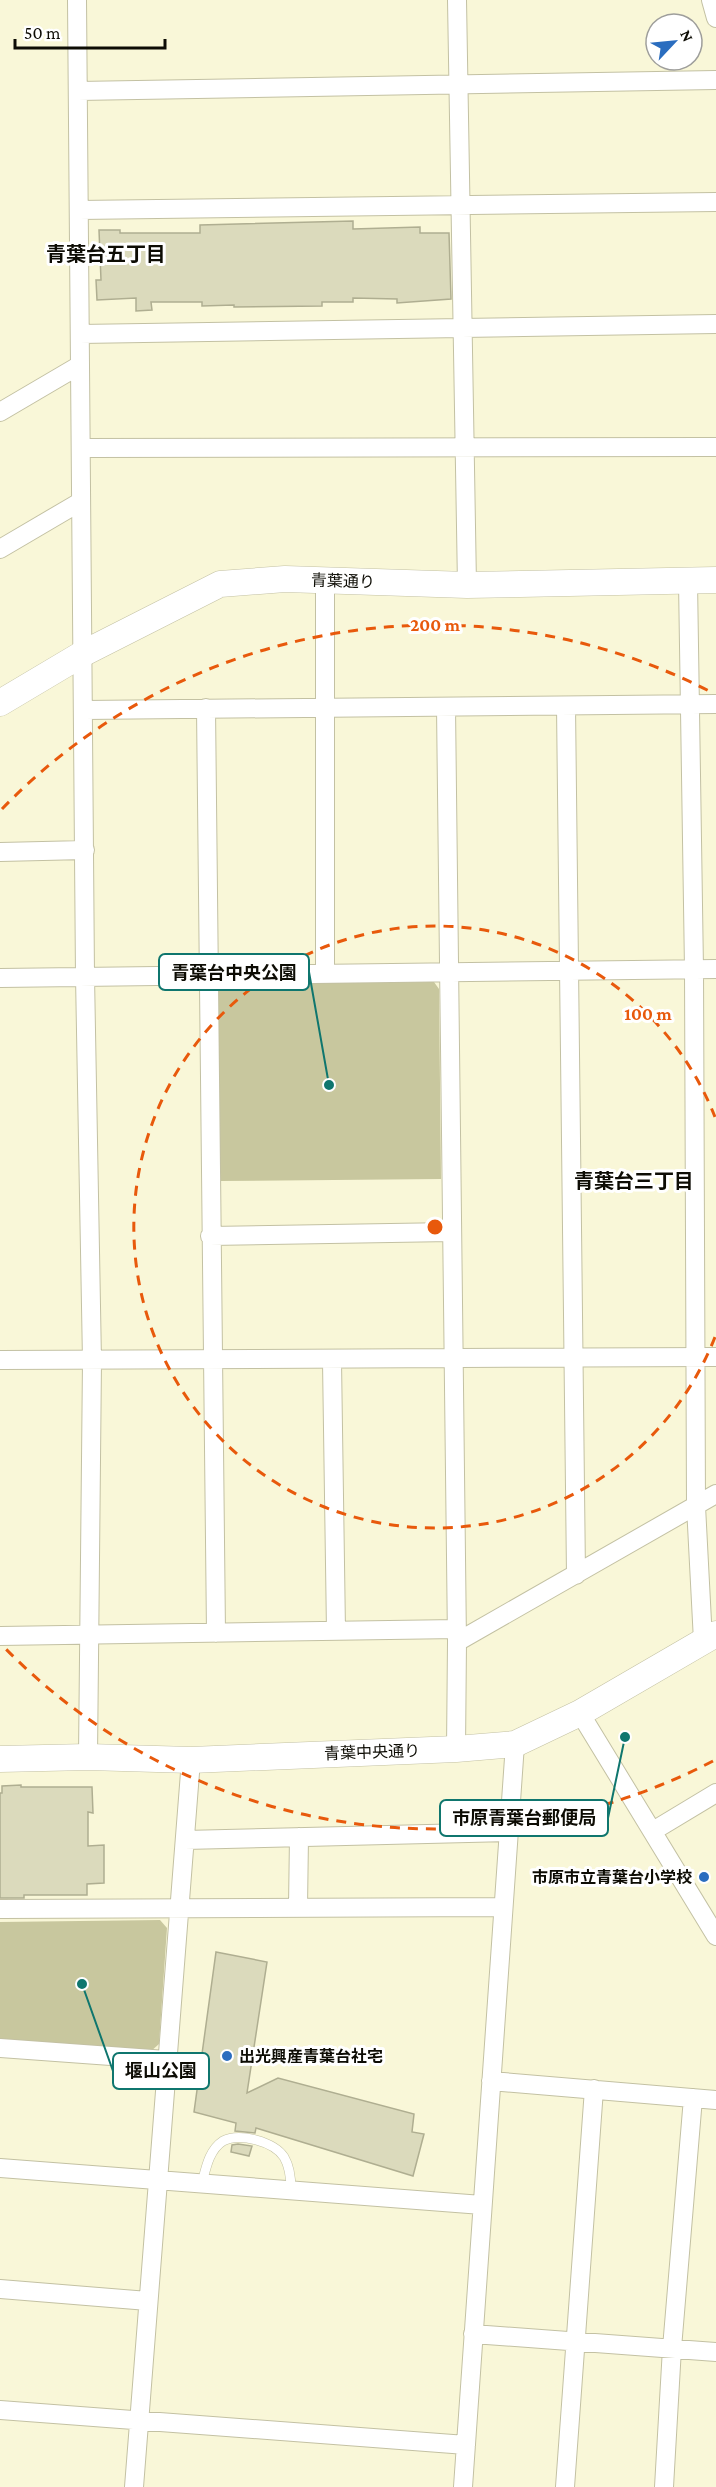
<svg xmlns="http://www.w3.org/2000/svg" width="716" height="2487" font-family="'Crimson Pro','Noto Sans JP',serif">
  <rect width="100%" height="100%" fill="#f9f7d8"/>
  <path fill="#c8c79e" d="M434 982 439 989 441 1179 220 1181 216 992 224 983Z
    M160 1920 167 1928 159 2044 150 2052 0 2040V1922Z"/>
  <path fill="#dbdabc" stroke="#afae91" stroke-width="1.5" d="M353 221V229L420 227V233H449L451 299 397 303V299L353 298V302H322V306L234 307V305L202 306V302H151L152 310 136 311V298L97 300 96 280H101L99 230H120V233H200V225Z
    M21 1785V1787H92L93 1813 88 1812V1846L104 1845V1883L87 1884V1895H24V1898H0V1793H2V1786Z
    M216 1952 267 1962 247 2093 278 2078 414 2114 412 2132 424 2134 413 2176 256 2128 255 2133 235 2131 236 2123 194 2112Z
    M238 2144 252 2146 249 2156 231 2152 232 2145Z"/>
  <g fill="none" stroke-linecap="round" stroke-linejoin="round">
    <g stroke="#c3c1a3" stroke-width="10">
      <path id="lane" d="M202 2183C206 2168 209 2150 223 2141 240 2132 274 2142 284 2157 290 2167 291 2178 291 2190"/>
    </g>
    <g stroke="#c3c1a3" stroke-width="20">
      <path id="street" d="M77 0 85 976 92 1361 88 1757
        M457 0 467 585
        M711 0 716 18
        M78 91 716 80
        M79 210 716 202
        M80 334 716 324
        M0 412 80 365
        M81 448 716 447
        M0 549 80 502
        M325 580V974
        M688 581 694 969 696 1506 703 1641
        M566 706 576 1575
        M446 707 457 1642 456 1749
        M206 708 216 1633
        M84 710 716 704
        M0 852 85 850
        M0 978 716 969
        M210 1236 451 1232
        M0 1360 716 1357
        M332 1361 336 1631
        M0 1636 457 1629
        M457 1642 716 1494
        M580 1713 716 1936
        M653 1831 716 1793
        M185 1840 509 1832
        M298 1907 299 1837
        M0 1909 503 1907
        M0 2048 166 2060
        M491 2081 716 2100
        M0 2168 482 2205
        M0 2289 148 2301
        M473 2334 716 2352
        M0 2410 466 2445
        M134 2487 191 1760
        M463 2487 515 1744
        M565 2487 594 2089
        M664 2487 672 2348 693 2098"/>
    </g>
    <g stroke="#c3c1a3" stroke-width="27">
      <path id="secondary" d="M0 703 84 653 220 584 285 579 467 585 716 580
        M0 1759 88 1757 191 1760 456 1749 515 1744 580 1713 716 1634"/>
    </g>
    <use href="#lane" stroke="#fff" stroke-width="9"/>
    <use href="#street" stroke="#fff" stroke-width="18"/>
    <use href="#secondary" stroke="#fff" stroke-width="26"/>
  </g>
  <g fill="none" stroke="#e8590c" stroke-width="3" stroke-dasharray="10 8">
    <path d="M715 1337A301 301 0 1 1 715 1117"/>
    <path d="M713 1761A602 602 0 0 1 2 1645M2 809A602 602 0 0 1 713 693"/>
  </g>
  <g fill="#2a6dbf" stroke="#fff" stroke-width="2">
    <circle cx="704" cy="1877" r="6"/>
    <circle cx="227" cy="2056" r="6"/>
  </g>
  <g text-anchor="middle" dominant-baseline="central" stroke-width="6" stroke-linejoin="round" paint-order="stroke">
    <g font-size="16" fill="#0d0c04" stroke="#fff">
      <text transform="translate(343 581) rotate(2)">青葉通り</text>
      <text transform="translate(372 1752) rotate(-2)">青葉中央通り</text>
    </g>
    <g font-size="16" font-weight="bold" fill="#0d0c04" stroke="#fff" text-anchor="end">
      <text x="692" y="1877">市原市立青葉台小学校</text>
      <text x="239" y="2056" text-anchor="start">出光興産青葉台社宅</text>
    </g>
    <g font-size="20" font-weight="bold" fill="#0d0c04" stroke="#fff">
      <text x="106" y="254">青葉台五丁目</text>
      <text x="634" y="1181">青葉台三丁目</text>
    </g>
  </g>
  <circle cx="435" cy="1227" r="9" fill="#e8590c" stroke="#fff" stroke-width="3"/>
  <g font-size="18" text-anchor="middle" font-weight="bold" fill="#e8590c" stroke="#fff" stroke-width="6" stroke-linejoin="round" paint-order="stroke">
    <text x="435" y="631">200 m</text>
    <text x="648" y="1020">100 m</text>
  </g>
  <path fill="none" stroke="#0f766e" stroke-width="2" d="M329 1085L309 972M625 1737L608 1818M82 1984L113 2071"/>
  <g fill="#0f766e" stroke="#fff" stroke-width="2">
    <circle cx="329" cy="1085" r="6"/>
    <circle cx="625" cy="1737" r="6"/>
    <circle cx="82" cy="1984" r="6"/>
  </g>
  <g fill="#fff" stroke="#0f766e" stroke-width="2">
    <rect x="159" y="954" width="150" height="36" rx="6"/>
    <rect x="440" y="1800" width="168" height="36" rx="6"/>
    <rect x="113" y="2053" width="96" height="36" rx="6"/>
  </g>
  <g font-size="18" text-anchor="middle" font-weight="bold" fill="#0d0c04">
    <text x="234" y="979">青葉台中央公園</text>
    <text x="524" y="1824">市原青葉台郵便局</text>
    <text x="161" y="2077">堰山公園</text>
  </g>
  <g transform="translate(674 42) rotate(64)"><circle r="28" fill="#ffffff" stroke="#9e9e9b" stroke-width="1.5"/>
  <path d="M0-4.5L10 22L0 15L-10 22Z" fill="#2a6dbf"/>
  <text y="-9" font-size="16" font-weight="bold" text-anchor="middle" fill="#0d0c04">N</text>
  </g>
  <path d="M15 39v9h150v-9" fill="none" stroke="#0d0c04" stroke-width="3"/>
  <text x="24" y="39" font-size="18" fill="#0d0c04" stroke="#ffffff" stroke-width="4.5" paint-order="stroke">50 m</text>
</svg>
